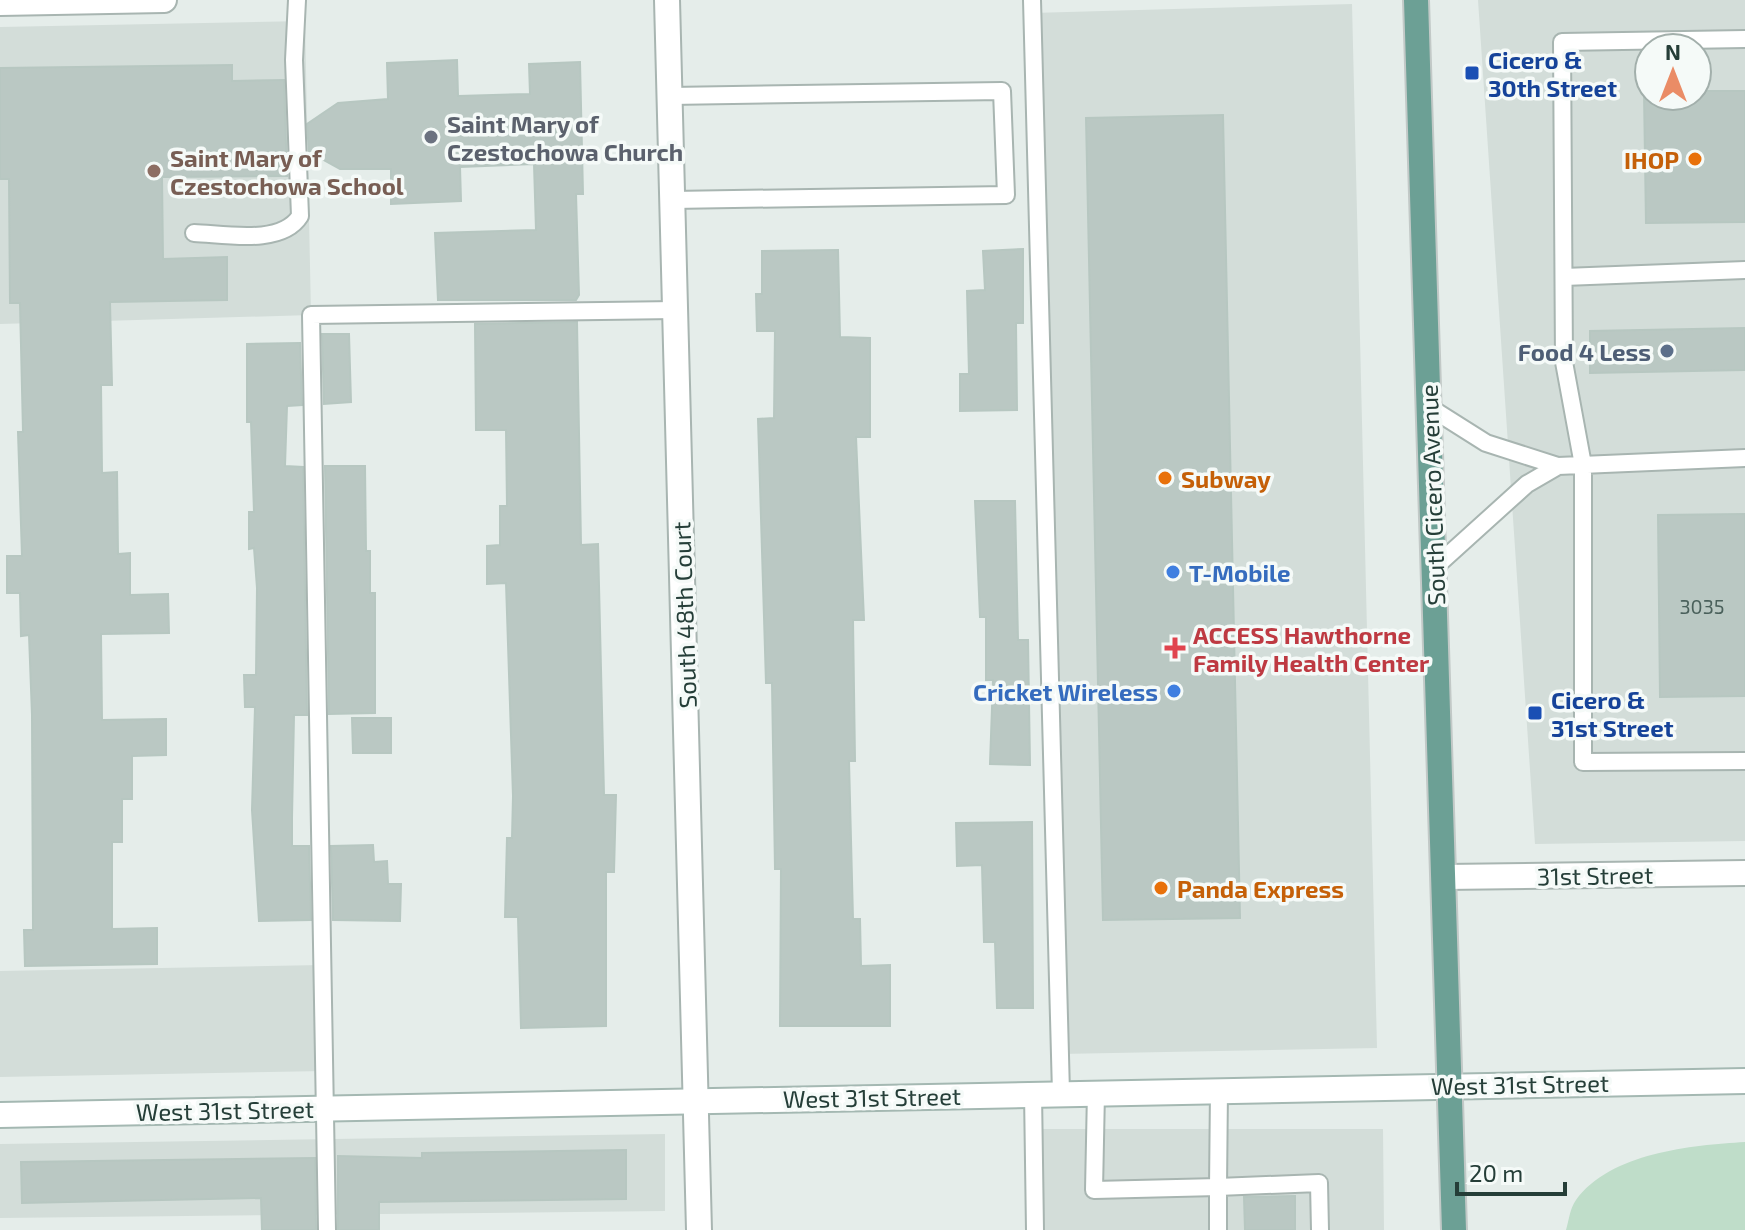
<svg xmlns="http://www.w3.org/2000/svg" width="1745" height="1230" font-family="'Exo 2',sans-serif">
  <rect width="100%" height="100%" fill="#e5edea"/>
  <path fill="#d3ddd9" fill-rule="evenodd" d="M1478 0H1745V841L1535 844ZM1649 48H1697V96H1649Z
    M1352 4 1377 1048 1060 1054 1032 13Z
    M305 21 311 315 0 324V27Z
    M322 965 325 1071 0 1077V971Z
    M1034 1129H1383L1384 1230H1035Z
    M665 1134V1211L0 1218V1144Z"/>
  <path fill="#bfddc9" d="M1745 1142V1230H1566C1569 1220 1570 1208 1576 1200 1610 1153 1692 1145 1745 1142Z"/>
  <path fill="#bac8c3" stroke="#b7c7c1" stroke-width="2" d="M457 60 458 96 530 94 529 64 580 62 583 194H576L579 295 576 300H438L435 233 536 230 534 164 460 167 461 201 391 204V169H340L309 152 307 124 338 103 388 99 387 63Z
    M232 65V81L284 80 287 176 162 177 163 259 227 257V300L110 302 112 385H101L102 473 117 472 118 554 130 553V595L168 594 169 633 101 634 102 720 166 719V755L132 756V799H122V842H112V929L157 928V964L25 966 24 930H33L32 715 29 635 21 636 20 593H7V556H22L18 432H23L20 303H10L9 179H0V68Z
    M1697 91H1745V222L1646 223 1644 92H1649V96H1697Z
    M1223 115 1240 918 1103 920 1086 118Z
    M1023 249V323H1016L1017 410 960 411V374H969L967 291 985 290 983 251Z
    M838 250 840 337 870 338V437H856L864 620H853L855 761H849L853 919H860L861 966 890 965V1026H780L781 869H775L772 683H766L758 419 774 418 775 331H757L756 294H762V251Z
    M577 322 581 545 598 544 604 795H616L614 872H606V1026L521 1028 518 917H505L507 838H512L513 796 506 583 487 584V546L500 545V506H507L506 430H476L475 324Z
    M1745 328V370L1590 373V331Z
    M322 334H349L351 402 324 404Z
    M300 343 302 405 287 406 285 466 303 467 307 715H294L292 818V846H309L311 920 259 921 252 810 255 707H245L244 675H256L257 588 254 548 249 549V512H254L251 422H247V344Z
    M325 466H365L366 551H370V593H375V713L329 714Z
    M975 501H1015L1018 640H1028L1030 765 990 764 993 680H986V617H980Z
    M1745 514V696L1660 697 1658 515Z
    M352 718H391V753H353Z
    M1032 822 1033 1008H997L995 942H984L982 865 957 866 956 823Z
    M373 845 374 862 387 861 388 884H401L400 921 333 920 331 846Z
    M626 1150V1199L379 1202V1230H338V1156L422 1158V1153Z
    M315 1158 316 1230H262L261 1198 22 1203 21 1162Z
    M1295 1196V1230H1245L1244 1197Z"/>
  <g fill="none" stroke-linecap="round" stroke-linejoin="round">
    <g stroke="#a8b5b1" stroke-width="20">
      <path id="lane" d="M1032 0 1061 1093
        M1745 39 1562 42 1564 362 1583 465V762L1745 761
        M670 96 1002 91 1006 195 672 200
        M194 233C224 234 281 246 300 216L294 60 297 0
        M1564 277 1745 270
        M1429 407 1486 443 1558 466 1745 458
        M1434 568 1527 484 1558 466
        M1096 1092 1094 1190 1218 1187 1219 1090
        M1033 1093 1035 1230
        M327 1230 311 315 676 310
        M1218 1230V1187L1319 1183 1320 1230"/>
    </g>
    <g stroke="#a8b5b1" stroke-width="28">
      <path id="street" d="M667 0 699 1230
        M0 3 164 0
        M1445 877 1745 873"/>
    </g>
    <g stroke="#a4b8b2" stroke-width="28">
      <path id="secondary" d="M0 1115 1745 1081"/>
    </g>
    <g stroke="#c2c9c7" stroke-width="28">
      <path id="primary" d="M1416 0 1454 1230"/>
    </g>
    <use href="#lane" stroke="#fff" stroke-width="16"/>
    <use href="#street" stroke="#fff" stroke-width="24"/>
    <use href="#secondary" stroke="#fff" stroke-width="24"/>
    <use href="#primary" stroke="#6ca095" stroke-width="24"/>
  </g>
  <g fill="#1a4fb4" stroke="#f5faf8" stroke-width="3">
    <rect x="1464" y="65" width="16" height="16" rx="4"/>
    <rect x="1527" y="705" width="16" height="16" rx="4"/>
  </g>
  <circle fill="#6b7280" stroke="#f5faf8" stroke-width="3" cx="431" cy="137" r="8"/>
  <g fill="#e8710a" stroke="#f5faf8" stroke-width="3">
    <circle cx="1695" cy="159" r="8"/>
    <circle cx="1165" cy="478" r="8"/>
    <circle cx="1161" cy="888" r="8"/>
  </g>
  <circle fill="#8d6e63" stroke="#f5faf8" stroke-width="3" cx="154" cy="171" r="8"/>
  <circle fill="#5c6f8a" stroke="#f5faf8" stroke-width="3" cx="1667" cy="351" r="8"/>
  <g fill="#3f7fe0" stroke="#f5faf8" stroke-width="3">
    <circle cx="1173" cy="572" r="8"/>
    <circle cx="1174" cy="691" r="8"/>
  </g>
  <path fill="#e0444e" stroke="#f5faf8" stroke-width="3" d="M1171 636h8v8h8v8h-8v8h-8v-8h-8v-8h8z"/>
  <g text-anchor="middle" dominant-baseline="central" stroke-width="7" stroke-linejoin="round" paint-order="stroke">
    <g font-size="20" fill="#4a605b">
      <text x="1702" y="606">3035</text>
    </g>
    <g font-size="24" font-weight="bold" fill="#164399" stroke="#f5faf8" text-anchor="start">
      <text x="1488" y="59">Cicero &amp;<tspan x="1488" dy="28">30th Street</tspan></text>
      <text x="1551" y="699">Cicero &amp;<tspan x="1551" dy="28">31st Street</tspan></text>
    </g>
    <g font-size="24" font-weight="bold" fill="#5b616d" stroke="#f5faf8" text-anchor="start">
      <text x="447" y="123">Saint Mary of<tspan x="447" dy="28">Czestochowa Church</tspan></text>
    </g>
    <g font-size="24" font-weight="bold" fill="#785e54" stroke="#f5faf8" text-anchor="start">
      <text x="170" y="157">Saint Mary of<tspan x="170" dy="28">Czestochowa School</tspan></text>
    </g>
    <g font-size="24" font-weight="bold" fill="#c56008" stroke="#f5faf8" text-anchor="start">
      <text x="1679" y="159" text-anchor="end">IHOP</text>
      <text x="1181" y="478">Subway</text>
      <text x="1177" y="888">Panda Express</text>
    </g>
    <g font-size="24" font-weight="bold" fill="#4e5e75" stroke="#f5faf8" text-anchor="end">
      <text x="1651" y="351">Food 4 Less</text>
    </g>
    <g font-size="24" fill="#253e38" stroke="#f5faf8">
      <text transform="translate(1432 495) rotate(-92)">South Cicero Avenue</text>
      <text transform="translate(684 615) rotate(-92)">South 48th Court</text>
      <text transform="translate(1595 875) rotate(-1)">31st Street</text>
      <text transform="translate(1520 1084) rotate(-1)">West 31st Street</text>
      <text transform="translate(872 1097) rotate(-1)">West 31st Street</text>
      <text transform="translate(225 1110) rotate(-1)">West 31st Street</text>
    </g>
    <g font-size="24" font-weight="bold" fill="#366cbe" stroke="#f5faf8" text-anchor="start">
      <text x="1189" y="572">T-Mobile</text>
      <text x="1158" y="691" text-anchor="end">Cricket Wireless</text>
    </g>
    <g font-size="24" font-weight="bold" fill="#be3a42" stroke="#f5faf8" text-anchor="start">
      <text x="1193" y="634">ACCESS Hawthorne<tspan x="1193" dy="28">Family Health Center</tspan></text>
    </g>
  </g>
  <g transform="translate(1673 72)"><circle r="38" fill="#f5faf8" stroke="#a2afab" stroke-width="2"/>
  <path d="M0-6L14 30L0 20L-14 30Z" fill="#ea8c66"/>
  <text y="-12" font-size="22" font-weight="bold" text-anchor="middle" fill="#253e38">N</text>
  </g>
  <path d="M1457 1182v12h108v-12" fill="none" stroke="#253e38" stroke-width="4"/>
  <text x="1469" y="1182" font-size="24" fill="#253e38" stroke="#f5faf8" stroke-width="6" paint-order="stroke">20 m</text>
</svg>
